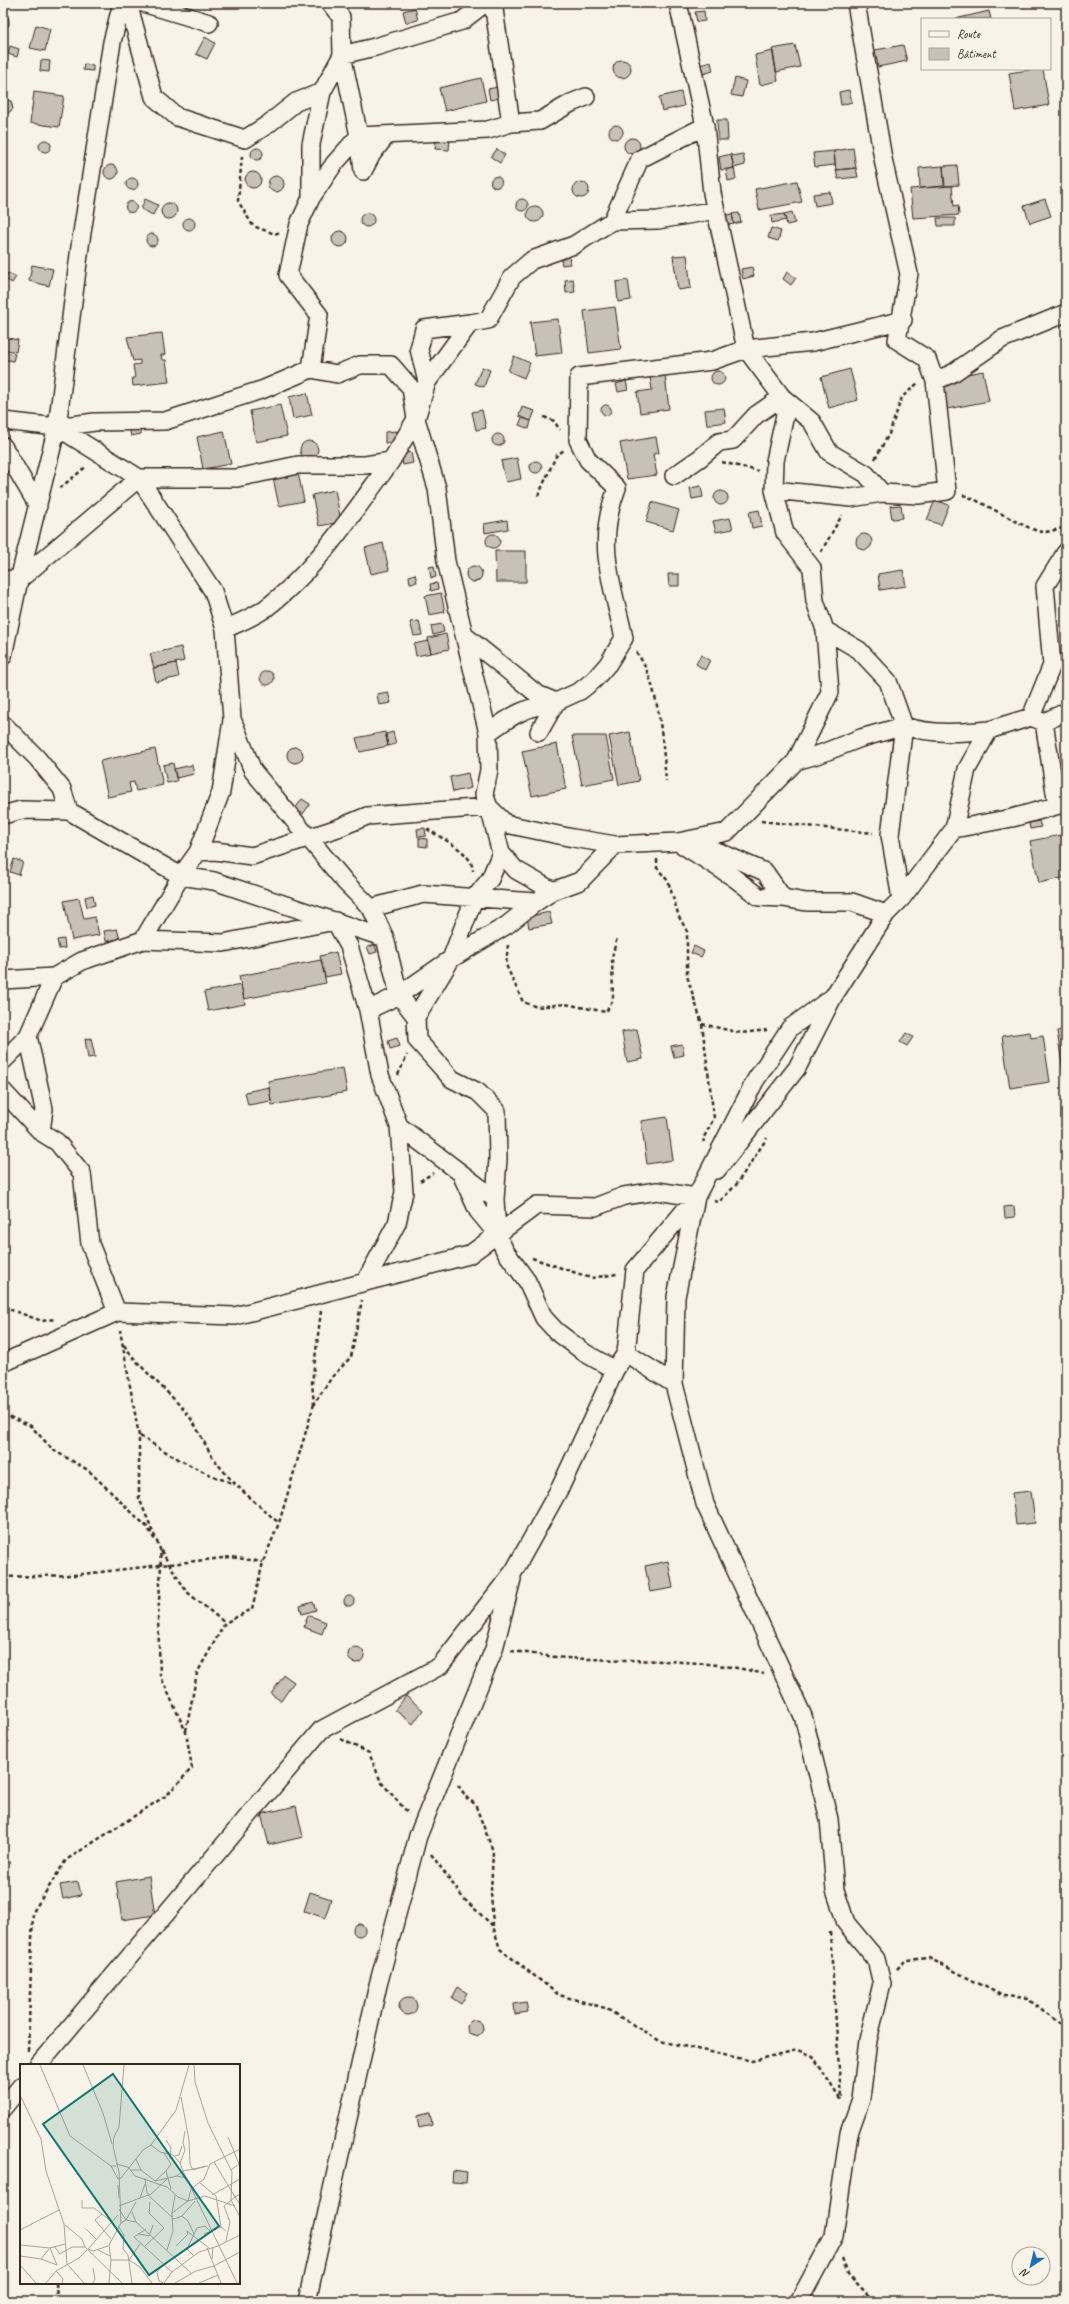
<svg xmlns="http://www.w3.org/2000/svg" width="1069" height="2304" font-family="Caveat,sans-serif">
  <rect width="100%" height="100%" fill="#f7f3e8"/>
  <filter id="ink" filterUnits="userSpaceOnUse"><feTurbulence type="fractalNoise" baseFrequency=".025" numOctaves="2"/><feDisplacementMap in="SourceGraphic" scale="8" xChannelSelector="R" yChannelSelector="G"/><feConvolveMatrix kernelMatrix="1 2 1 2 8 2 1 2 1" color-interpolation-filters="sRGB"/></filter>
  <g filter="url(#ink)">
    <path fill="#c8c1b6" stroke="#3b2a1e" d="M415 8 418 20 406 23 403 11Z
      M704 11 705 21 697 22 695 12Z
      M989 11 991 19H955Z
      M3 14 8 17 9 21V25L3 30Z
      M36 25 50 29 45 51 30 48Z
      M205 37 215 43 207 59 196 54Z
      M795 45 800 67 776 72 772 49Z
      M903 45 907 61 878 67 875 50Z
      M10 46 19 49 17 57 8 54Z
      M773 51 778 81 760 85 755 55Z
      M613 69a9 9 0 1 1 18 0a9 9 0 1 1-18 0Z
      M41 60 50 61 49 72 40 71Z
      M711 62 713 71 703 74 700 65Z
      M84 64 93 65V71L83 70Z
      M1035 69H1043L1049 105 1015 111 1009 73Z
      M481 78 486 101 445 111 439 88Z
      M735 78 746 81 742 97 731 95Z
      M498 87 500 98 490 100 488 89Z
      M849 90 852 102 841 105 839 92Z
      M34 92 64 96 59 127 30 123Z
      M681 92 684 106 662 111 659 97Z
      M7 99 11 101 13 109 7 114H3V100Z
      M717 120H727L728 140H718Z
      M609 132a7 7 0 1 1 14 0a7 7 0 1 1-14 0Z
      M436 138 450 139 449 150 435 149Z
      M624 146a8 8 0 1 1 16 0a8 8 0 1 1-16 0Z
      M39 146a6 6 0 1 1 12 0a6 6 0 1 1-12 0Z
      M853 148 856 168 836 170 834 151Z
      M251 154a6 6 0 1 1 12 0a6 6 0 1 1-12 0Z
      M497 149 505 155 500 163 491 157Z
      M834 151 835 165 815 167 813 153Z
      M731 154 734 168 721 170 719 157Z
      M743 154 745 165 734 168 731 156Z
      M957 165 959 185 945 186 943 166Z
      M104 172a7 7 0 1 1 14 0a7 7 0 1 1-14 0Z
      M943 166 944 186 920 188 919 168Z
      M734 168 736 179 728 181 726 170Z
      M856 168 858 177 838 179 836 170Z
      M245 180a8 8 0 1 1 16 0a8 8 0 1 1-16 0Z
      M268 184a8 8 0 1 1 16 0a8 8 0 1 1-16 0Z
      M490.5 182a5.5 5.5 0 1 1 11 0a5.5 5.5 0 1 1-11 0Z
      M126 184a6 6 0 1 1 12 0a6 6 0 1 1-12 0Z
      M797 181 802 202 759 210 755 189Z
      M573 190a8 8 0 1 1 16 0a8 8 0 1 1-16 0Z
      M952 186 954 206 958 205 959 215 913 218 910 189Z
      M830 192 832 203 815 206 813 194Z
      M516 205a6 6 0 1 1 12 0a6 6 0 1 1-12 0Z
      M145 199 158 205 153 215 141 209Z
      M1045 199 1051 216 1030 223 1024 206Z
      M125.5 207a5.5 5.5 0 1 1 11 0a5.5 5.5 0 1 1-11 0Z
      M161 211a8 8 0 1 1 16 0a8 8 0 1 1-16 0Z
      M527 214a8 8 0 1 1 16 0a8 8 0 1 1-16 0Z
      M792 212 795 223 787 225 784 214Z
      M360 220a7 7 0 1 1 14 0a7 7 0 1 1-14 0Z
      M739 213 741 222 734 224 732 214Z
      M732 214 734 224 723 226 721 216Z
      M784 214 786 220 772 223 771 216Z
      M937 218H955V226H938Z
      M183 224a6 6 0 1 1 12 0a6 6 0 1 1-12 0Z
      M771 228 781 231 778 241 768 238Z
      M332 239a8 8 0 1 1 16 0a8 8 0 1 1-16 0Z
      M146 240a6 6 0 1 1 12 0a6 6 0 1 1-12 0Z
      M569 253 570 264 562 265 560 254Z
      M687 255 691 288 678 290 673 256Z
      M32 265 53 269 49 286 29 281Z
      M752 267 754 276 743 279 741 269Z
      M787 272 796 278 791 285 783 279Z
      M8 273 16 277 12 283 4 278Z
      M573 279 575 292 566 293 565 280Z
      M628 280 631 300 618 302 616 282Z
      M615 307 621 349 589 353 584 311Z
      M558 319 562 353 535 356 530 322Z
      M162 333 165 355H161L162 360H166L169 382 133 386 132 378H135L133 365 140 364V360L133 361 127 337Z
      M3 337 18 340 16 352 3 349Z
      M3 352 15 354 13 361 3 359Z
      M514 356 530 363 524 378 508 371Z
      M482 367 490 370 484 387 475 384Z
      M850 369 858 400 829 408 821 377Z
      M711 378a7 7 0 1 1 14 0a7 7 0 1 1-14 0Z
      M983 371 989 401 947 409 942 379Z
      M665 375 669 409 640 413 637 392 652 390 650 377Z
      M626 381 628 390 618 392 616 384Z
      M307 393 312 415 293 419 289 397Z
      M601 410a5 5 0 1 1 10 0a5 5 0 1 1-10 0Z
      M280 405 287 436 256 442 250 411Z
      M522 407 535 411 531 421 519 416Z
      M724 408 726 422 707 425 705 410Z
      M482 410 486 428 476 430 472 412Z
      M522 418 531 421 529 429 519 425Z
      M140 426 141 434 131 436 129 427Z
      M224 431 231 464 203 469 197 437Z
      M397 431V442L385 443V432Z
      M492 440a6 6 0 1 1 12 0a6 6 0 1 1-12 0Z
      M656 437 659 453 653 454 657 475 627 479 620 443Z
      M300 450a9 9 0 1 1 18 0a9 9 0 1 1-18 0Z
      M411 452 413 463 403 465 401 454Z
      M517 458 521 479 506 482 501 461Z
      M530 467a6 6 0 1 1 12 0a6 6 0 1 1-12 0Z
      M297 468 304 501 279 506 272 473Z
      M701 486 703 497 692 499 690 488Z
      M335 490 341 522 319 526 312 495Z
      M714 498a7 7 0 1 1 14 0a7 7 0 1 1-14 0Z
      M935 500 949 505 941 525 927 520Z
      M652 502 679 510 673 530 646 522Z
      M901 505 903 518 892 519 890 506Z
      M759 510 762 526 752 528 749 512Z
      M730 518 733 529 716 532 713 521Z
      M507 520 508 529 485 533 484 524Z
      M856 542a8 8 0 1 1 16 0a8 8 0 1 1-16 0Z
      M486 541a7 7 0 1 1 14 0a7 7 0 1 1-14 0Z
      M383 543 389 570 371 574 365 548Z
      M495 551H526V582H496Z
      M466 574a8 8 0 1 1 16 0a8 8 0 1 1-16 0Z
      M434 566 436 577 431 578 429 567Z
      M903 570 906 586 880 590 878 574Z
      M415 574 417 582 410 583 409 576Z
      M668 574H679V586H669Z
      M437 583 438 589 431 591 430 584Z
      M441 593 445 612 429 615 425 596Z
      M419 621 422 635 414 636 410 622Z
      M442 624 444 632 433 635 431 626Z
      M446 634 449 649 431 653 428 638Z
      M428 641 431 653 416 656 414 644Z
      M181 647 184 661 154 668 150 654Z
      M701 655 710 660 705 670 696 664Z
      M176 663 179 677 156 682 153 668Z
      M260 678a7 7 0 1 1 14 0a7 7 0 1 1-14 0Z
      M388 692 391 703 379 705 377 694Z
      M385 732 388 746 360 752 356 738Z
      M393 732 396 744 388 746 386 734Z
      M630 732 639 781 619 785 609 736Z
      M572 736H606L614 779 582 785Z
      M557 744 566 789 532 796 522 751Z
      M287 755a8 8 0 1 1 16 0a8 8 0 1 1-16 0Z
      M155 749 163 785 136 791 134 782 129 783 131 792 108 797 100 761Z
      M173 763 177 781 167 783 163 765Z
      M192 765 194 774 176 778 174 769Z
      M468 773 471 788 453 792 450 777Z
      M302 799 310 804 303 814 295 809Z
      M1039 821 1041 827 1030 829 1029 823Z
      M425 828 426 836 418 837 417 829Z
      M1066 834V877L1039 883 1030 841Z
      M419 838 427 839V847L419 846Z
      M14 859 23 862 19 875 10 872Z
      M93 895 95 905 87 907 85 897Z
      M79 898 84 919 95 917 99 935 72 940 64 901Z
      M549 912 552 924 529 928 527 917Z
      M117 929 120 939 106 941 104 931Z
      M64 939 65 948 59 949 57 940Z
      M375 945 377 952 370 954 367 947Z
      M694 946 704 951 701 957 691 953Z
      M336 952 341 974 325 977 320 956Z
      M321 960 326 983 244 999 239 976Z
      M241 985 245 1004 208 1011 204 992Z
      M637 1029 643 1059 627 1062 622 1032Z
      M1066 1029V1077H1064L1057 1031Z
      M1030 1032 1031 1038 1043 1036 1050 1082 1010 1088 1002 1036Z
      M906 1033 913 1037 907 1046 900 1042Z
      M91 1038 95 1057 88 1058 85 1039Z
      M397 1038 400 1046 390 1049 388 1041Z
      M682 1044 684 1055 674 1057 671 1046Z
      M343 1068 347 1092 272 1105 268 1081Z
      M269 1087 271 1101 248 1105 245 1092Z
      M667 1117 673 1160 647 1164 641 1121Z
      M1014 1206 1015 1217 1005 1218 1004 1207Z
      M3 1208 6 1224H3Z
      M1031 1491 1035 1523 1016 1525 1012 1493Z
      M668 1561 673 1588 650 1592 645 1566Z
      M344 1601a5 5 0 1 1 10 0a5 5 0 1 1-10 0Z
      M313 1602 316 1610 302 1614 300 1606Z
      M308 1615 326 1622 322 1634 304 1627Z
      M348 1655a8 8 0 1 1 16 0a8 8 0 1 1-16 0Z
      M284 1675 294 1682 281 1701 271 1694Z
      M406 1696 423 1710 413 1724 395 1710Z
      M296 1806 303 1837 269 1845 261 1814Z
      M149 1876 155 1915 122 1920 116 1882Z
      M78 1882 81 1895 63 1899 60 1885Z
      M310 1892 331 1899 325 1918 304 1911Z
      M353 1930a6 6 0 1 1 12 0a6 6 0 1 1-12 0Z
      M458 1987 467 1993 461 2004 452 1998Z
      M399 2006a9 9 0 1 1 18 0a9 9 0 1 1-18 0Z
      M526 2002 528 2012 515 2014 514 2004Z
      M467 2028a8 8 0 1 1 16 0a8 8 0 1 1-16 0Z
      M430 2113 432 2125 419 2128 417 2116Z
      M453 2171 467 2173 466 2183 452 2182Z"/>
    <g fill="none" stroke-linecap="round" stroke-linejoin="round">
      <g stroke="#3b2a1e" stroke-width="20">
        <path id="minor" d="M128 3 154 97 177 117 245 139 267 125 296 102 322 92 342 55 375 47 462 21 485 3
          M143 3 209 23
          M330 3 341 17 342 55 359 136 363 171 372 154 386 136
          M493 3 511 123
          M678 3 705 126 712 193 746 349 782 397 785 415 775 461 774 490 785 533 812 568 815 601 825 630 830 692 796 761
          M311 198 334 164 359 136 488 130 511 123 540 121 571 103 586 97
          M612 221 658 220 716 210
          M311 369 337 374 360 365H391L411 388 416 419 437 488 446 561 488 733 489 770 484 794 489 807 506 824 573 838 615 845 678 842 733 877 759 897 783 898 806 902H852L886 914
          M935 381 953 373 1002 339 1066 313
          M427 382 419 349 424 329 470 323
          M3 421 57 427 139 478 213 591 225 629 232 719 253 771 346 883 371 908 385 938 399 995 416 1017
          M57 427 95 422 165 421 264 389 311 369 319 315 288 275 299 224 311 198V144L322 92
          M3 446 38 506
          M674 476 700 458 719 442 733 440 756 415 782 397 812 422 829 452 866 474 882 493
          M774 490 851 498 882 493 918 495 947 491 935 381 927 359 897 340 909 274 884 164 856 3
          M3 579 19 580 139 478H237L298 465H365L391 461 416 419 427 382 470 323 488 320 512 277 532 260 574 245 612 221 640 159 705 126
          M225 629C238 623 254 617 266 608 314 572 356 510 391 461
          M825 630 859 650 888 681 904 726C933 735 960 733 989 730
          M464 635 537 694 556 702
          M3 656 19 580 57 427 81 239 112 42 122 3
          M1031 717 1052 665 1045 586 1066 552
          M1044 722 1057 805
          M3 724 37 758 62 789 69 811 181 876 214 881 385 938
          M539 732 556 702 580 691 594 680 608 664 624 638C612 581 595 545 617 488L588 460 578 440 579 377 712 361 746 349 813 342 903 320
          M488 733C512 715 526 707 556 702
          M3 815 21 810 69 811
          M954 829 1012 818 1066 803
          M678 842 727 832 796 761 820 754 861 738 904 726 890 835 901 899
          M694 846 719 852 765 872 783 898
          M198 852 215 851 252 856 338 828 367 816 489 807 501 853 490 879 474 899 451 959 416 1017 417 1040 452 1079 478 1092 497 1111 498 1159 495 1199 497 1234 505 1251 527 1281 544 1318 556 1331 585 1353 615 1370
          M501 853 516 870 553 891
          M371 908 423 894 536 902
          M143 940 223 943 335 921 349 946 368 1010 380 1075 399 1126 495 1199
          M3 980 54 977
          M368 1010 399 995 451 959 507 925 536 902 553 891 580 881 615 845
          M3 1061 28 1036
          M3 1091 41 1132 57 1142 82 1173 90 1244 117 1312
          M41 1132 44 1109 28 1036 54 977 82 961 143 940 181 876 198 852 221 792 232 720
          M717 1170 797 1068 832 999
          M462 1176 478 1211 497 1234
          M365 1282 397 1223 404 1192 399 1126
          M626 1353 674 1384 705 1504 803 1716 829 1819 835 1890 846 1923 876 1959 882 1984 868 2040 861 2099 849 2133 834 2236 799 2301
          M3 1363 117 1312 235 1316 469 1255 537 1205 595 1207 624 1196 657 1191 696 1197 676 1297 674 1384
          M38 2065 321 1730 440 1666 514 1571 561 1486 615 1370 626 1353 635 1270 696 1197 755 1081 790 1028 833 997 886 914 901 899 954 829 967 769 989 730 1031 717 1044 722 1066 712
          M3 2108 21 2086
          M307 2301 378 1985 418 1836 494 1649 512 1579"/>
      </g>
      <path stroke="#3b2a1e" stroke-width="2.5" stroke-dasharray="4 3" stroke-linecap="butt" d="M242 156 238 201 253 226 275 234 280 232
        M544 417 554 421 560 430
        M875 459 889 434 902 397 918 383
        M722 462 758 471
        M60 488 87 466
        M963 495C983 501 1030 533 1045 532 1052 531 1059 529 1066 527
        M538 496 556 456 564 450
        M821 552 842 515
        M636 652C659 680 663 745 666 781
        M761 821 873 833
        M427 829C442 839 472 851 473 871
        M657 859V868L668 881 679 917 687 931V976L702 1024 714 1118 703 1139 704 1142
        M508 945 506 965 523 1002 537 1007 565 1004 606 1012 613 1000 612 957 617 938
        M702 1024 741 1033 767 1030
        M398 1075 407 1055
        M420 1181 433 1173
        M714 1201 719 1202 736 1185 767 1138
        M532 1258 591 1278 617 1274
        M3 1307 42 1321 55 1319
        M321 1311 312 1383 314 1404 332 1377 351 1357 362 1300
        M124 1345C143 1373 171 1392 191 1419 200 1432 205 1446 214 1459 232 1484 256 1503 279 1523
        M3 1414 31 1426 53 1450 88 1470 148 1528 156 1542
        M140 1436C170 1455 201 1473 235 1484
        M161 1551 187 1592 225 1623
        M3 1577 74 1575 231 1557 263 1562
        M511 1651C530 1653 549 1657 568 1658 633 1662 701 1657 764 1674
        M186 1731 197 1673 225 1623 252 1609 263 1562 279 1523 314 1404
        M341 1739 369 1753 381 1782 409 1814
        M458 1785 467 1798 475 1804 493 1851 491 1892 493 1926
        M431 1854 463 1898 493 1926 500 1949 559 1995 605 2008 660 2041 752 2061 797 2050 813 2056 841 2101
        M3 1862 11 1863
        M830 1932 841 2099
        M897 1969 906 1960 929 1958 1003 1996 1028 1998 1066 2029
        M28 2051 33 1912 66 1860 167 1795 192 1768 186 1732 160 1675 158 1619 161 1565 160 1549 139 1498V1436L120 1330
        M842 2259 848 2274 874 2301
        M56 2283 57 2301"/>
      <use href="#minor" stroke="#f7f3e8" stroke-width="17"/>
    </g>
  </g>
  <g transform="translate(20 2064)">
    <rect width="220" height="220" fill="#f7f3e8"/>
    <path fill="none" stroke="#aca397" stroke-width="1" d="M20 1 50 72 91 102H96M63 1 83 49 92 80M174 1 175 18 188 59 212 108 211 136 220 153M0 31 21 75 26 107 44 160 47 200 64 219M161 33 169 76 170 100 173 106 186 102M208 73 219 100 211 106M146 76 151 84 150 95M131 81 140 88 153 91 160 99M144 89 151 100 146 107 151 125M155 92 159 91 162 82M116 95 121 106M194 98 215 133 204 142 210 158 206 177M96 100 108 103 115 112 147 123 158 133 168 137 185 132 215 142M91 102 98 115 101 114 123 86 131 81 156 46 169 1M188 102 163 107 217 219M111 106H121L135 117 146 107M157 112 163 107 160 99 165 86 163 79 165 67M125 114 127 129 130 131 147 115M135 117 157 112 166 114M180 119 196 132 201 163M98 121 99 134M192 131 220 115M120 134 125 120M62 136V144H74L82 150M219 139 215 133 220 130M99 142 128 131 154 155 162 152M99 145 106 156 116 138M112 148 116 158 171 209M152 149 155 131M101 159 106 156 116 158M45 161 62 175 65 183M98 162 104 171 103 185 108 191 112 219M66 165 77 176M126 165 114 173 152 208 144 219M0 166 39 146M119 170 129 172 133 161M174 170 168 157 162 152 175 137M184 170 201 163 206 167M168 171 167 167 189 184M91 175 75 156 82 150 92 158M0 181 30 184M34 182 40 190 52 183H65L102 219M125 182 144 164 129 149 130 138M156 182 167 171M187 184 201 219M68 185 98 151M78 186 90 192M147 186 153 167 152 149 168 137 171 125 184 115 190 100 220 85M0 192 21 195 37 201 30 184 45 180M174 192 167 185 177 164 185 162 190 167M21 195 29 185M192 195 193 183M91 196H109L120 203 132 219M109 196 120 180M0 201 16 219M143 201 137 208 139 217 143 219M73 204 75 215 73 219M36 207 43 215 42 219M152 208 179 188 198 182 220 171M26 219 36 207 59 194 68 185 73 187 88 182M89 219 91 196 89 181 101 159 99 108 93 82 94 73 99 63 104 1M155 219 176 207 194 202 220 188M179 219 198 211"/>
    <path fill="#0f766e" fill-opacity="0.15" stroke="#0f766e" stroke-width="2" d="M93 10 199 162 129 211 23 60Z"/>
    <rect width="220" height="220" fill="none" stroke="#3b2a1e" stroke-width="2"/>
  </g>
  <rect width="1069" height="2304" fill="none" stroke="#f7f3e8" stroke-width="16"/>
  <rect x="8" y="8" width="1053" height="2288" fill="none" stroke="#3b2a1e" stroke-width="1.5" filter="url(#ink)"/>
  <rect x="921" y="18" width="130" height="52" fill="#f7f3e8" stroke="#aca397"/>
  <rect x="929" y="31" width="20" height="6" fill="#f7f3e8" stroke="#aca397"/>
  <text x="957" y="38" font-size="12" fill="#3b2a1e">Route</text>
  <rect x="929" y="48" width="20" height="12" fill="#c8c1b6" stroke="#aca397"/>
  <text x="957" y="58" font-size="12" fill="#3b2a1e">Bâtiment</text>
  <g transform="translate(1031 2266) rotate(215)"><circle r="19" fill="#f7f3e8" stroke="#aca397"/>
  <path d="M0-3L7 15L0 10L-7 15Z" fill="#1f6fb2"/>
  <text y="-6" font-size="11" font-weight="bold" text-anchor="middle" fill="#3b2a1e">N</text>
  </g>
</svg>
